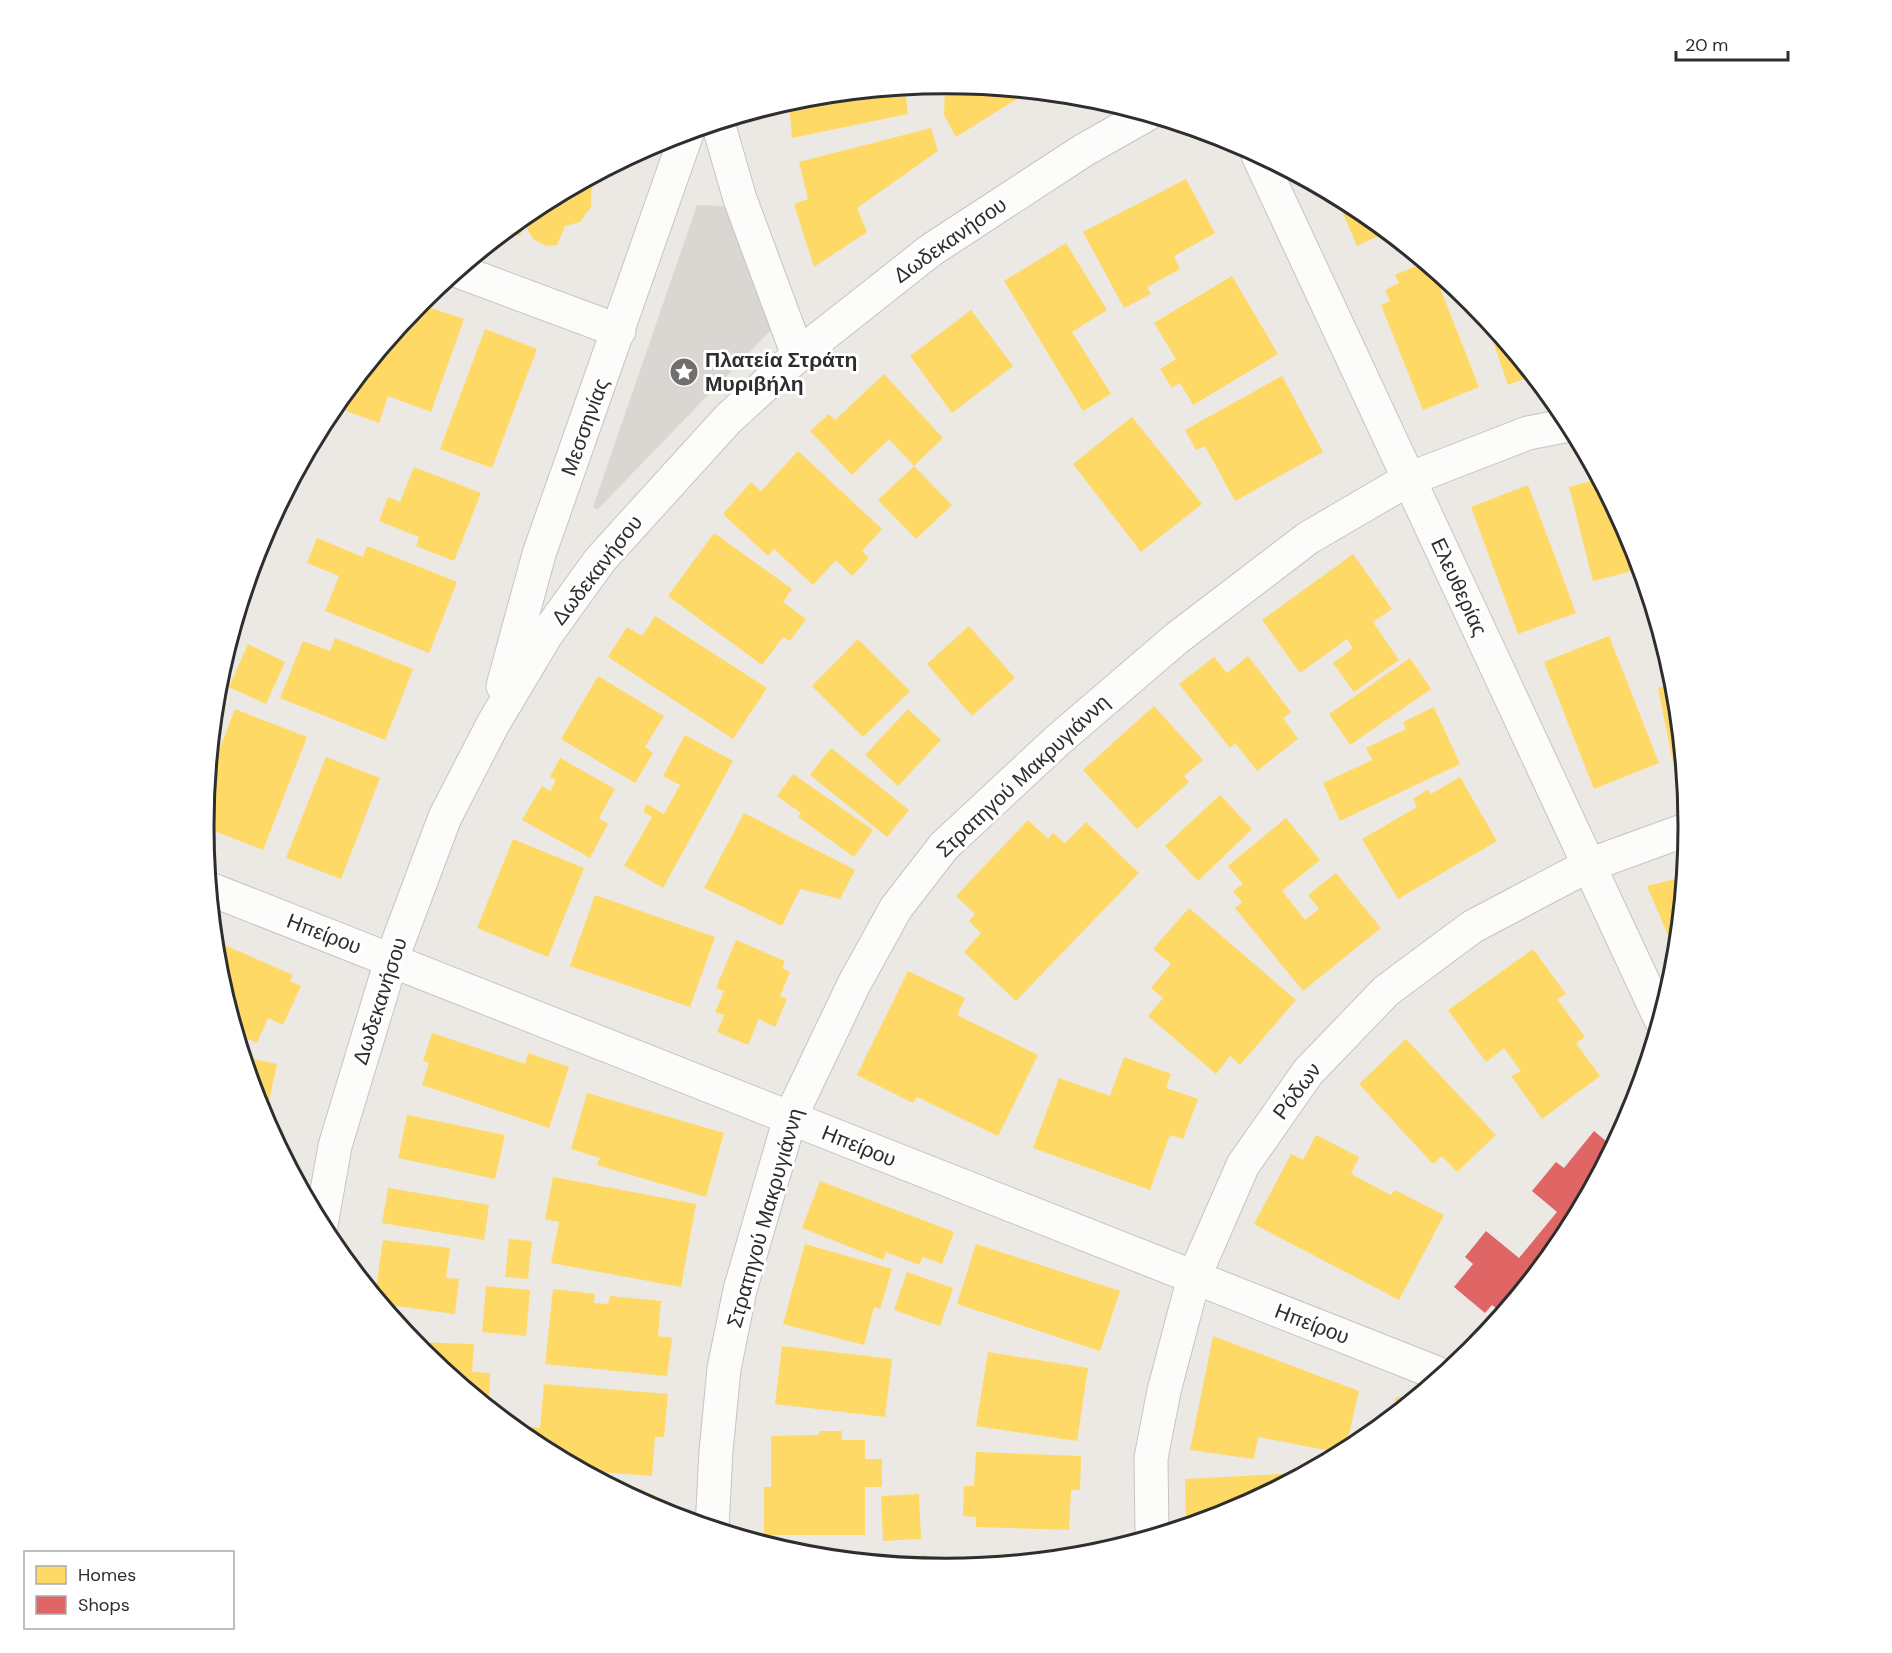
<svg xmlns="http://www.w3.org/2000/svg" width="1892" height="1653" font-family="'DM Sans',sans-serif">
  <rect width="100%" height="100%" fill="#ece8e4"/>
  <path fill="#dad6d2" d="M697 205 725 206 771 330 597 510 593 507Z"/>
  <path fill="#ffd966" d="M945 84H946L1028 92 956 137 944 115Z
    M905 88 908 114 792 138 789 102 801 98Z
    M931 128 938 151 857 208 867 232 814 267 794 204 808 199 799 162Z
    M597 175 591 192V207L580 222 565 226 557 245 547 246 534 240 524 224 520 236 506 232 534 209Z
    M1186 179 1215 233 1174 256 1180 269 1147 287 1151 294 1124 308 1083 232Z
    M1336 197 1359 209 1387 232 1357 246Z
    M1066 243 1107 310 1072 332 1111 394 1083 411 1004 281Z
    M1424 263 1433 270 1479 387 1423 410 1381 305 1390 301 1385 290 1399 283 1395 275Z
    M1232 276 1278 354 1193 405 1180 383 1172 388 1160 369 1176 359 1154 323Z
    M419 304 464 319 431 412 388 396 379 423 346 411 357 379Z
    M971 310 1013 366 952 413 910 356Z
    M1486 321H1487L1532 376 1508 385Z
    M485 329 537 349 492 468 440 449Z
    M884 374 943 438 914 466 889 439 852 475 810 431 829 414 835 420Z
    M1282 376 1323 452 1235 501 1205 446 1196 450 1185 430Z
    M1132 417 1202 504 1141 552 1073 464Z
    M798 451 882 529 862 551 869 558 852 576 836 560 813 585 774 549 768 556 723 514 751 482 761 491Z
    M914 466 952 505 916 539 878 500Z
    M414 467 481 493 454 561 416 546 419 537 379 521 388 497 400 502Z
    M1598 479 1632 543 1640 569 1593 581 1569 487Z
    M1528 485 1576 613 1518 634 1471 507Z
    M714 533 792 589 783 602 806 619 790 641 783 637 762 665 668 596Z
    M317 538 363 557 367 546 457 582 429 653 325 611 339 576 307 563Z
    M1353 554 1392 609 1373 622 1399 660 1354 692 1333 663 1353 648 1347 639 1300 673 1262 620Z
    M655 616 767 688 733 739 608 657 627 627 642 636Z
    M969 626 1015 678 972 716 927 664Z
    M1609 636 1659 763 1594 789 1544 662Z
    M335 638 413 669 385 740 280 698 303 641 330 651Z
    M858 639 910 691 863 737 812 686Z
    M248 644 285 662 266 704 229 687Z
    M1248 656 1291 712 1283 718 1298 739 1257 771 1235 743 1230 748 1179 684 1214 657 1227 673Z
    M1410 658 1431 689 1350 745 1329 714Z
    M598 676 664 716 645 747 653 753 635 783 561 739Z
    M1675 684 1683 775 1676 777 1658 688Z
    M1154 706 1203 760 1184 776 1189 782 1137 829 1083 770Z
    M1434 707 1460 764 1340 821 1323 783 1372 760 1366 748 1406 729 1403 722Z
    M235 709 307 737 263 850 204 827 208 779Z
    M908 709 941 740 898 786 865 755Z
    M685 735 733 761 663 888 624 866 652 817 643 812 647 804 664 814 680 785 663 776Z
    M831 748 909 810 887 837 810 775Z
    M326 757 380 778 341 879 286 858Z
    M560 758 615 789 599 818 608 824 590 858 522 820 542 786 550 791 556 780 550 777Z
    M793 774 873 830 854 857 798 817 801 813 777 796Z
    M1460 777 1497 841 1398 899 1362 839 1417 807 1413 799 1428 789 1431 794Z
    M1220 795 1252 829 1198 881 1165 846Z
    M744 813 855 870 840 899 800 889 782 926 704 888Z
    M1286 818 1320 860 1282 891 1305 920 1319 909 1308 895 1336 873 1381 928 1303 991 1235 908 1242 902 1233 891 1243 884 1228 866Z
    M1028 820 1048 839 1053 833 1065 843 1086 822 1139 873 1016 1001 964 952 981 933 969 921 975 914 956 896Z
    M513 839 584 868 548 957 477 928Z
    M1684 877 1679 920 1676 954 1647 886Z
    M595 895 715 937 690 1007 570 966Z
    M1189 908 1296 1000 1240 1065 1230 1056 1216 1074 1148 1016 1163 998 1151 988 1171 964 1153 949Z
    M736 940 785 961 782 968 790 972 780 996 787 999 775 1027 759 1019 748 1045 717 1032 724 1015 715 1012 724 991 716 988Z
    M215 941 293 975 290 981 301 986 283 1025 268 1018 257 1043 237 1034 218 971Z
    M1533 949 1566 994 1557 999 1585 1037 1576 1043 1600 1076 1542 1119 1511 1076 1521 1071 1504 1048 1486 1062 1448 1010Z
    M908 971 965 998 957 1015 1038 1055 998 1136 917 1097 913 1103 857 1075Z
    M432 1033 525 1064 528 1053 569 1067 549 1128 422 1085 429 1063 423 1061Z
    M1406 1039 1496 1135 1457 1172 1442 1156 1433 1164 1359 1084Z
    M1124 1057 1171 1074 1166 1088 1198 1099 1183 1139 1170 1135 1150 1190 1033 1148 1059 1078 1110 1096Z
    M250 1058 277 1064 265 1119 247 1067Z
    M587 1093 724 1133 706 1197 597 1165 600 1158 571 1149Z
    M407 1115 505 1135 495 1179 398 1158Z
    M1316 1135 1359 1157 1351 1174 1391 1195 1395 1190 1444 1215 1399 1300 1254 1224 1291 1154 1303 1160Z
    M553 1177 696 1204 681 1287 551 1263 559 1222 545 1219Z
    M820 1181 954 1232 942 1264 923 1257 919 1265 886 1252 883 1260 802 1228Z
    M388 1188 489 1205 484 1240 382 1223Z
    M509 1239 532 1241 528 1279 505 1277Z
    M383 1240 450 1248 446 1278 459 1279 455 1314 382 1304 375 1296Z
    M805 1244 892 1269 880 1309 874 1307 864 1345 783 1324Z
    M976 1244 1120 1291 1100 1351 957 1304Z
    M907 1272 953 1288 940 1326 894 1310Z
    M486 1286 530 1290 526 1336 482 1332Z
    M553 1289 595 1294 594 1303 608 1304 610 1296 661 1301 658 1336 672 1338 667 1376 545 1364Z
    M1213 1336 1359 1391 1345 1451 1341 1453 1258 1437 1254 1459 1190 1450Z
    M413 1342 474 1344 472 1372 490 1373 489 1401 481 1400 421 1351Z
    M782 1346 892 1359 885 1417 775 1404Z
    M988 1352 1088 1368 1077 1441 976 1426Z
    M544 1384 668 1394 664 1437H655L652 1476 584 1471 533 1444 511 1425 540 1428Z
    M1396 1397H1416L1392 1416Z
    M819 1431H842V1440H865V1459H882V1487H865V1535H764V1487H771V1436L819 1435Z
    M976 1452 1081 1456 1080 1490H1071L1069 1530 976 1527V1517L963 1516 964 1486H974Z
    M1299 1473V1476L1230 1513 1186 1526 1185 1479Z
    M654 1494 655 1509 629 1495Z
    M919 1494 921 1539 883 1541 881 1496Z
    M1079 1549V1556L984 1565 983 1556Z
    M926 1555 927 1567 874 1562V1561Z"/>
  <path fill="#e06666" d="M1594 1131 1613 1147 1563 1239 1502 1313 1492 1305 1485 1313 1454 1287 1473 1264 1465 1257 1486 1231 1519 1258 1557 1212 1532 1191 1556 1162 1564 1168Z"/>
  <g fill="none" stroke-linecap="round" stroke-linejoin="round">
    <g stroke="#c5c4c5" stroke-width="35">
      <path id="street" d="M718 123 740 199 798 355
        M1258 155 1660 1018
        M458 271 619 331
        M503 686 539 554 687 133
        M210 889 1442 1375
        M321 1225 335 1146 391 961 445 817 493 724 546 635 600 560 728 419 798 355 931 250 1084 150 1146 115
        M712 1528 716 1451 724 1369 740 1290 790 1118 854 984 896 908 944 846 1058 740 1177 638 1308 538 1409 479 1528 433 1569 425
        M1152 1536 1151 1458 1164 1391 1194 1277 1243 1165 1308 1072 1386 991 1472 927 1589 865 1688 829"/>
    </g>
    <use href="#street" stroke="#fcfcfb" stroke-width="33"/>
  </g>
  <defs>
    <g id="sight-disc" transform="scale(1.5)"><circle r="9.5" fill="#706f6e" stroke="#fff"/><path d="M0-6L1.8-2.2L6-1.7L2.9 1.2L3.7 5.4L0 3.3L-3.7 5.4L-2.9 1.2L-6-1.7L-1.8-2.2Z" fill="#fff"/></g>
  </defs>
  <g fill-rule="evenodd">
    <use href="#sight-disc" x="684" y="372"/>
  </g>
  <g text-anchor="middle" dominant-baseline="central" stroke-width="6" stroke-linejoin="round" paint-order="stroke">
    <g font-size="21" fill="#2e2e2e" stroke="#fff">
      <text transform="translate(950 240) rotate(-35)">Δωδεκανήσου</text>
      <text transform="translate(585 427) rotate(-70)">Μεσσηνίας</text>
      <text transform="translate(597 570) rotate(-52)">Δωδεκανήσου</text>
      <text transform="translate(1459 587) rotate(65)">Ελευθερίας</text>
      <text transform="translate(1023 776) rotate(-43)">Στρατηγού Μακρυγιάννη</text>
      <text transform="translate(324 934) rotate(21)">Ηπείρου</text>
      <text transform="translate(380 1001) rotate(-72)">Δωδεκανήσου</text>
      <text transform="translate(1297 1091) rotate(-53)">Ρόδων</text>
      <text transform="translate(859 1146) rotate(22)">Ηπείρου</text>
      <text transform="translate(765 1218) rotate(-74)">Στρατηγού Μακρυγιάννη</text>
      <text transform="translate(1312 1324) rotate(21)">Ηπείρου</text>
    </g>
    <g font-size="21" font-weight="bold" fill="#2e2e2e" stroke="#fff" text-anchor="start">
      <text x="705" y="360">Πλατεία Στράτη<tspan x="705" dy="24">Μυριβήλη</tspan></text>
    </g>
  </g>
  <path d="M0 0H1892V1653H0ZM214 826a732 732 0 1 1 1464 0a732 732 0 1 1-1464 0Z" fill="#fff" fill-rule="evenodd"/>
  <path fill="none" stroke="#2e2e2e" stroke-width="3" d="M214 826a732 732 0 1 1 1464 0a732 732 0 1 1-1464 0Z"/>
  <rect x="24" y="1551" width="210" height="78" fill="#ffffff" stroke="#ababab" stroke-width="1.5"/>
  <rect x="36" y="1566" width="30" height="18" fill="#ffd966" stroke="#ababab" stroke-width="1.5"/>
  <text x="78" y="1581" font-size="18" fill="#2e2e2e">Homes</text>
  <rect x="36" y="1596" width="30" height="18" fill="#e06666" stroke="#ababab" stroke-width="1.5"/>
  <text x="78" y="1611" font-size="18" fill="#2e2e2e">Shops</text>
  <path d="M1676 51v9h112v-9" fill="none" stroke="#2e2e2e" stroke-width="3"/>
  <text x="1685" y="51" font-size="18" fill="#2e2e2e" stroke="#ffffff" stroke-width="4.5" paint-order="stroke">20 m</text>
</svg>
